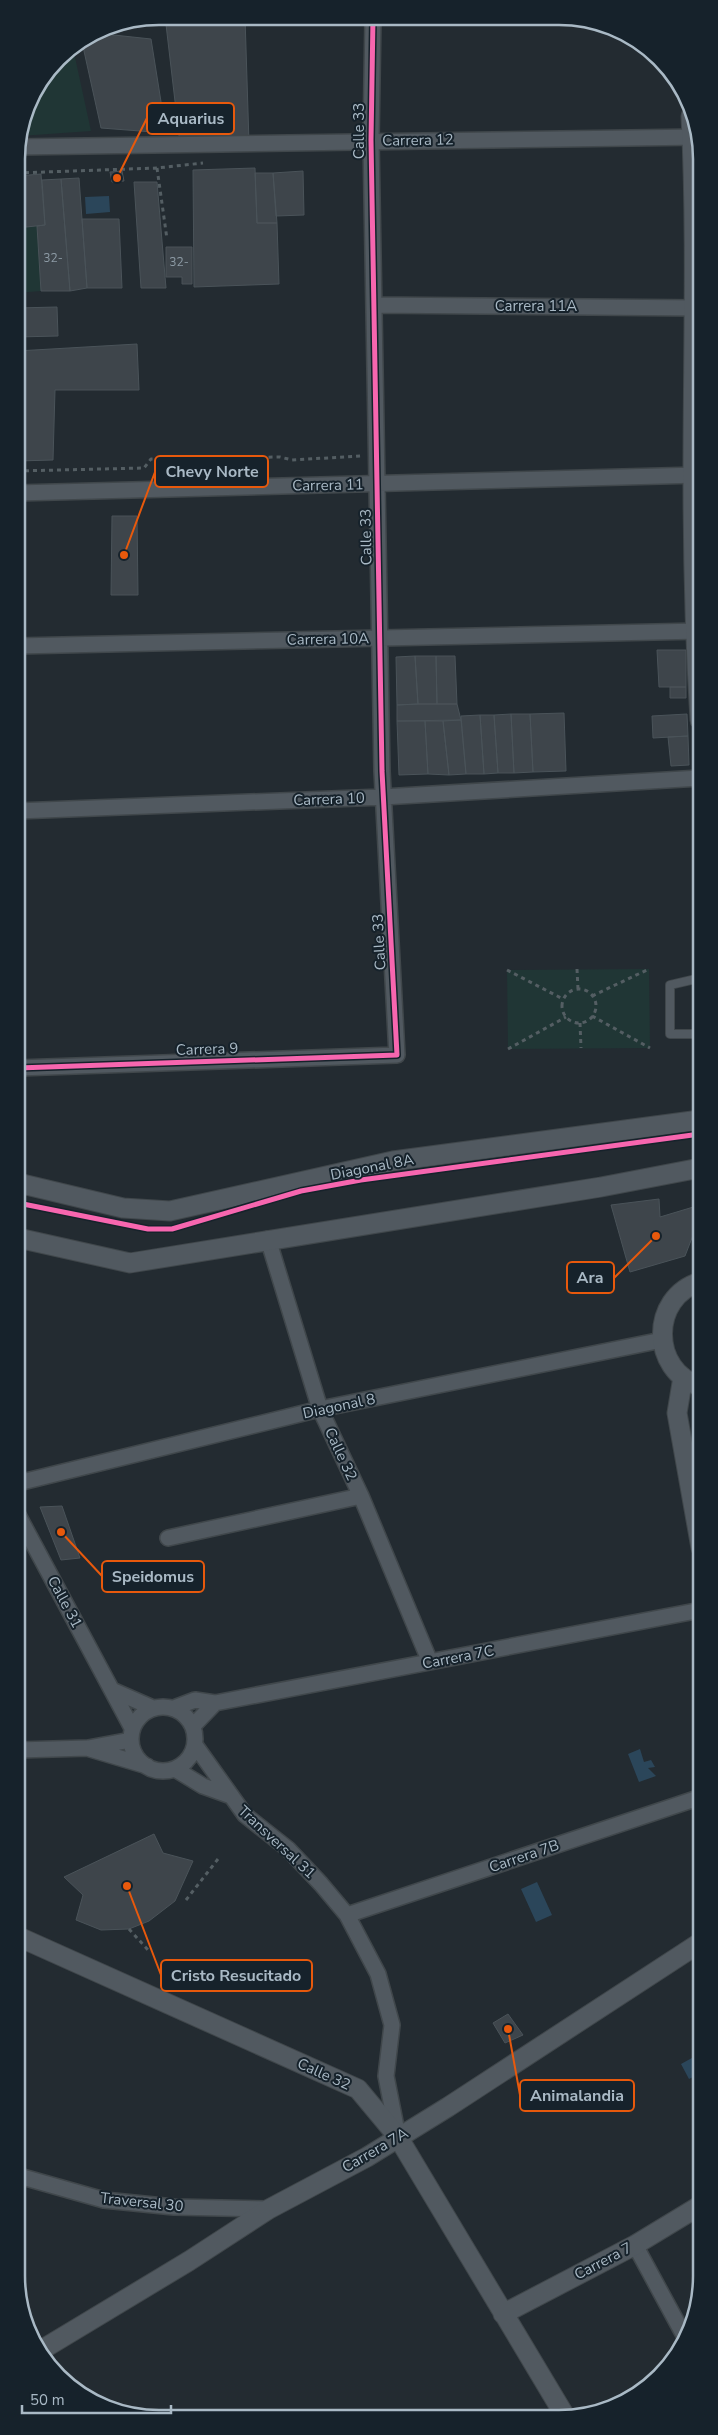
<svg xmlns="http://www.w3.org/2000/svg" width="718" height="2435" font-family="'Nunito Sans',sans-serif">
  <rect width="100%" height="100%" fill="#232b31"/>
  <path fill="#203635" d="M73 48 91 131 20 136 27 104 58 58Z
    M37 226 41 291 17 293V228Z
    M649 969 650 1048 508 1049 507 970Z"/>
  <path fill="#2b465a" d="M109 196 110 212 86 214 85 197Z
    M640 1749 644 1762 651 1760 655 1767 648 1768 656 1776 639 1782 628 1754Z
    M537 1882 552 1915 536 1922 521 1889Z
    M701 2053V2073L689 2079 681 2064Z"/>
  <path fill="#3e454b" stroke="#4a5359" d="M165 16 245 17 249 143 180 144Z
    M95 33 151 39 166 133 101 128 82 42Z
    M255 168 257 223H277L279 284 194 287 193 170Z
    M122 171 124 181 112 182 110 172Z
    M303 171 304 215 276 216 273 173Z
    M255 173H273L277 223H257Z
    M41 174 45 225 17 228V176Z
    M79 178 87 288 70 291 61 179Z
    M61 179 70 291H41L37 226 45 225 42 180Z
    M134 182H157L166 288H141Z
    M82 219H119L122 288H87Z
    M166 247H192V284H182V277H166Z
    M57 307 58 336 17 337V308Z
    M137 344 139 390H55L53 460 17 461V351Z
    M112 516H137L138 595H111Z
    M657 650H686V687H659Z
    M415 656 418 704 397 705 396 657Z
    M415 656H436L437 704H418Z
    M436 656H455L457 704H437Z
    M670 687H686V698H670Z
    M418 704H457L461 720 397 721V705Z
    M564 713 566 771 533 772 530 714Z
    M511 714 514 773H498L494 715Z
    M511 714H530L533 772 514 773Z
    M687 714 688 736 653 738 652 716Z
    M480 715 484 774H466L461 716Z
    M480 715H494L498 773 484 774Z
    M461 720 466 774 449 775 443 721Z
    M397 721H425L428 774 399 775Z
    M425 721H443L449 775 428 774Z
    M688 736 689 765 671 766 668 737Z
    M659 1199 660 1217 700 1205V1217L685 1256 630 1272 611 1205Z
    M62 1506 80 1558 61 1560 40 1507Z
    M154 1834 163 1853 193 1861 175 1901 149 1921 129 1929 101 1930 76 1920 83 1895 64 1877Z
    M508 2014 523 2035 505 2043 493 2023Z"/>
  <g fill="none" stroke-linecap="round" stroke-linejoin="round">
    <g stroke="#40474b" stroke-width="10">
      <path id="service" d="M700 978 670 985V1034H700"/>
    </g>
    <g stroke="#40474b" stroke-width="18">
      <path id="minor" d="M17 147 699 137
        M374 305 699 308
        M17 493 699 475
        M17 646 700 631
        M17 811 383 797 700 778
        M18 1068 397 1055 382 771 371 140 373 18
        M268 1239 320 1409 361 1496 430 1662
        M18 1483 320 1409 662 1340
        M18 1515 132 1728
        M168 1538 361 1496
        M112 1690 153 1708
        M131 1739a32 32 0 1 1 64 0a32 32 0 1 1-64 0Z
        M174 1708 195 1700 215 1703 701 1610
        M193 1726 215 1703
        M195 1745 245 1815 288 1849 321 1884 347 1915 378 1974 392 2025 386 2076 398 2137
        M90 1749 147 1766
        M18 1750 88 1748 131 1740
        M175 1769 203 1786 231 1796
        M347 1915 701 1797
        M19 2176 104 2200 174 2207 269 2209
        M635 2245 686 2339"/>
    </g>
    <g stroke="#40474b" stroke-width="21">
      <path id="tertiary" d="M691 116C697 235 693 355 693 475 693 557 695 638 700 720
        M18 1183 123 1208 170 1211 393 1161 700 1120
        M18 1238 130 1263 601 1187 700 1168
        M700 1282C650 1297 650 1371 700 1386
        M683 1377 677 1413 701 1548
        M19 1937 358 2089 398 2137 565 2416
        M503 2314 635 2245 701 2205
        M43 2349 189 2261 269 2209 367 2157 448 2107 701 1942"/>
    </g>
    <path stroke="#545e63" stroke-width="3" stroke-dasharray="4 4" stroke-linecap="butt" d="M157 168 167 239
      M17 173 157 168 203 163
      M17 471 144 468 151 459 280 457 292 460 361 456
      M577 969 578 989
      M507 970 563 999
      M562 1006a17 17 0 1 1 34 0a17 17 0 1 1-34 0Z
      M592 996 649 969
      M592 1016 650 1048
      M580 1023 581 1048
      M508 1049 566 1017
      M186 1900 218 1859
      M129 1929 148 1950"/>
    <use href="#service" stroke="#515960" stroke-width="8"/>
    <use href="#minor" stroke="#515960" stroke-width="15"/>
    <use href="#tertiary" stroke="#515960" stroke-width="19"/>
    <g stroke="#16222b" stroke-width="8">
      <path id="cycleway" d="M18 1068 397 1055 382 771 371 140 373 18
        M18 1203 148 1229H172L301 1191 361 1180 700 1134"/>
    </g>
    <use href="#cycleway" stroke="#f766af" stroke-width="5"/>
  </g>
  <g text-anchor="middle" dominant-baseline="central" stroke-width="4" stroke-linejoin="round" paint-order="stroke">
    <g font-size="12" fill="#8e9ca6">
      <text x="53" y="258">32-</text>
      <text x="179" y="262">32-</text>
    </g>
    <g font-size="15" fill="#a9b9c5" stroke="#16222b">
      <text transform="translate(359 131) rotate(-90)">Calle 33</text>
      <text transform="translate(418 140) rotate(-1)">Carrera 12</text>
      <text x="536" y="306">Carrera 11A</text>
      <text transform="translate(328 485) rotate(-1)">Carrera 11</text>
      <text transform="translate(366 537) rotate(-91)">Calle 33</text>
      <text transform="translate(328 639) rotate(-1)">Carrera 10A</text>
      <text transform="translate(329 799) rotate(-2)">Carrera 10</text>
      <text transform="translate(379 942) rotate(-93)">Calle 33</text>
      <text transform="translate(207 1049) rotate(-2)">Carrera 9</text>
      <text transform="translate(372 1167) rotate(-11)">Diagonal 8A</text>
      <text transform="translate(339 1406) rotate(-12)">Diagonal 8</text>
      <text transform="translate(341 1454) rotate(65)">Calle 32</text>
      <text transform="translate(65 1602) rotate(62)">Calle 31</text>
      <text transform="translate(458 1657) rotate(-11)">Carrera 7C</text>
      <text transform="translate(277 1842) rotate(43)">Transversal 31</text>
      <text transform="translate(524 1856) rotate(-19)">Carrera 7B</text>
      <text transform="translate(324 2074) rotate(24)">Calle 32</text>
      <text transform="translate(375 2150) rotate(-30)">Carrera 7A</text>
      <text transform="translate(142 2202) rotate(6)">Traversal 30</text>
      <text transform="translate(603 2261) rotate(-28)">Carrera 7</text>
    </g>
  </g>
  <path d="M0 0H718V2435H0ZM159 25H559A134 134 0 0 1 693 159V2276A134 134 0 0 1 559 2410H159A134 134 0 0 1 25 2276V159A134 134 0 0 1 159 25Z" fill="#16222b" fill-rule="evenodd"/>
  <path fill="none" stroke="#a9b9c5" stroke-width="2.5" d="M159 25H559A134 134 0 0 1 693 159V2276A134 134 0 0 1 559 2410H159A134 134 0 0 1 25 2276V159A134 134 0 0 1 159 25Z"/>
  <path fill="none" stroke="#e8590c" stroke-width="2" d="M117 178L147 118M124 555L155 472M656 1236L614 1278M61 1532L102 1576M127 1886L161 1975M508 2029L520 2095"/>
  <g fill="#e8590c" stroke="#16222b" stroke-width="2">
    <circle cx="117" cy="178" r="5"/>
    <circle cx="124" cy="555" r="5"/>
    <circle cx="656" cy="1236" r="5"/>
    <circle cx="61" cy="1532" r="5"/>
    <circle cx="127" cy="1886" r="5"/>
    <circle cx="508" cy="2029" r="5"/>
  </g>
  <g fill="#16222b" stroke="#e8590c" stroke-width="2">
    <rect x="147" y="103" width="87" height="31" rx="5"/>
    <rect x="155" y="456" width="113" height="31" rx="5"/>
    <rect x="567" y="1262" width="47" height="31" rx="5"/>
    <rect x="102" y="1561" width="102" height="31" rx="5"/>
    <rect x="161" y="1960" width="151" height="31" rx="5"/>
    <rect x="520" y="2080" width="114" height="31" rx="5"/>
  </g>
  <g font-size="16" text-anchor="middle" font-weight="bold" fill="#a9b9c5">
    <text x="191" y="124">Aquarius</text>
    <text x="212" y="477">Chevy Norte</text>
    <text x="590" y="1283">Ara</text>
    <text x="153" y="1582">Speidomus</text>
    <text x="236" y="1981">Cristo Resucitado</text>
    <text x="577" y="2101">Animalandia</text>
  </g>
  <path d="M22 2405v8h149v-8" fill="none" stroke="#a9b9c5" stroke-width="2.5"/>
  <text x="30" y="2405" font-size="15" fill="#a9b9c5" stroke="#16222b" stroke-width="4" paint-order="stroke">50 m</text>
</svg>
